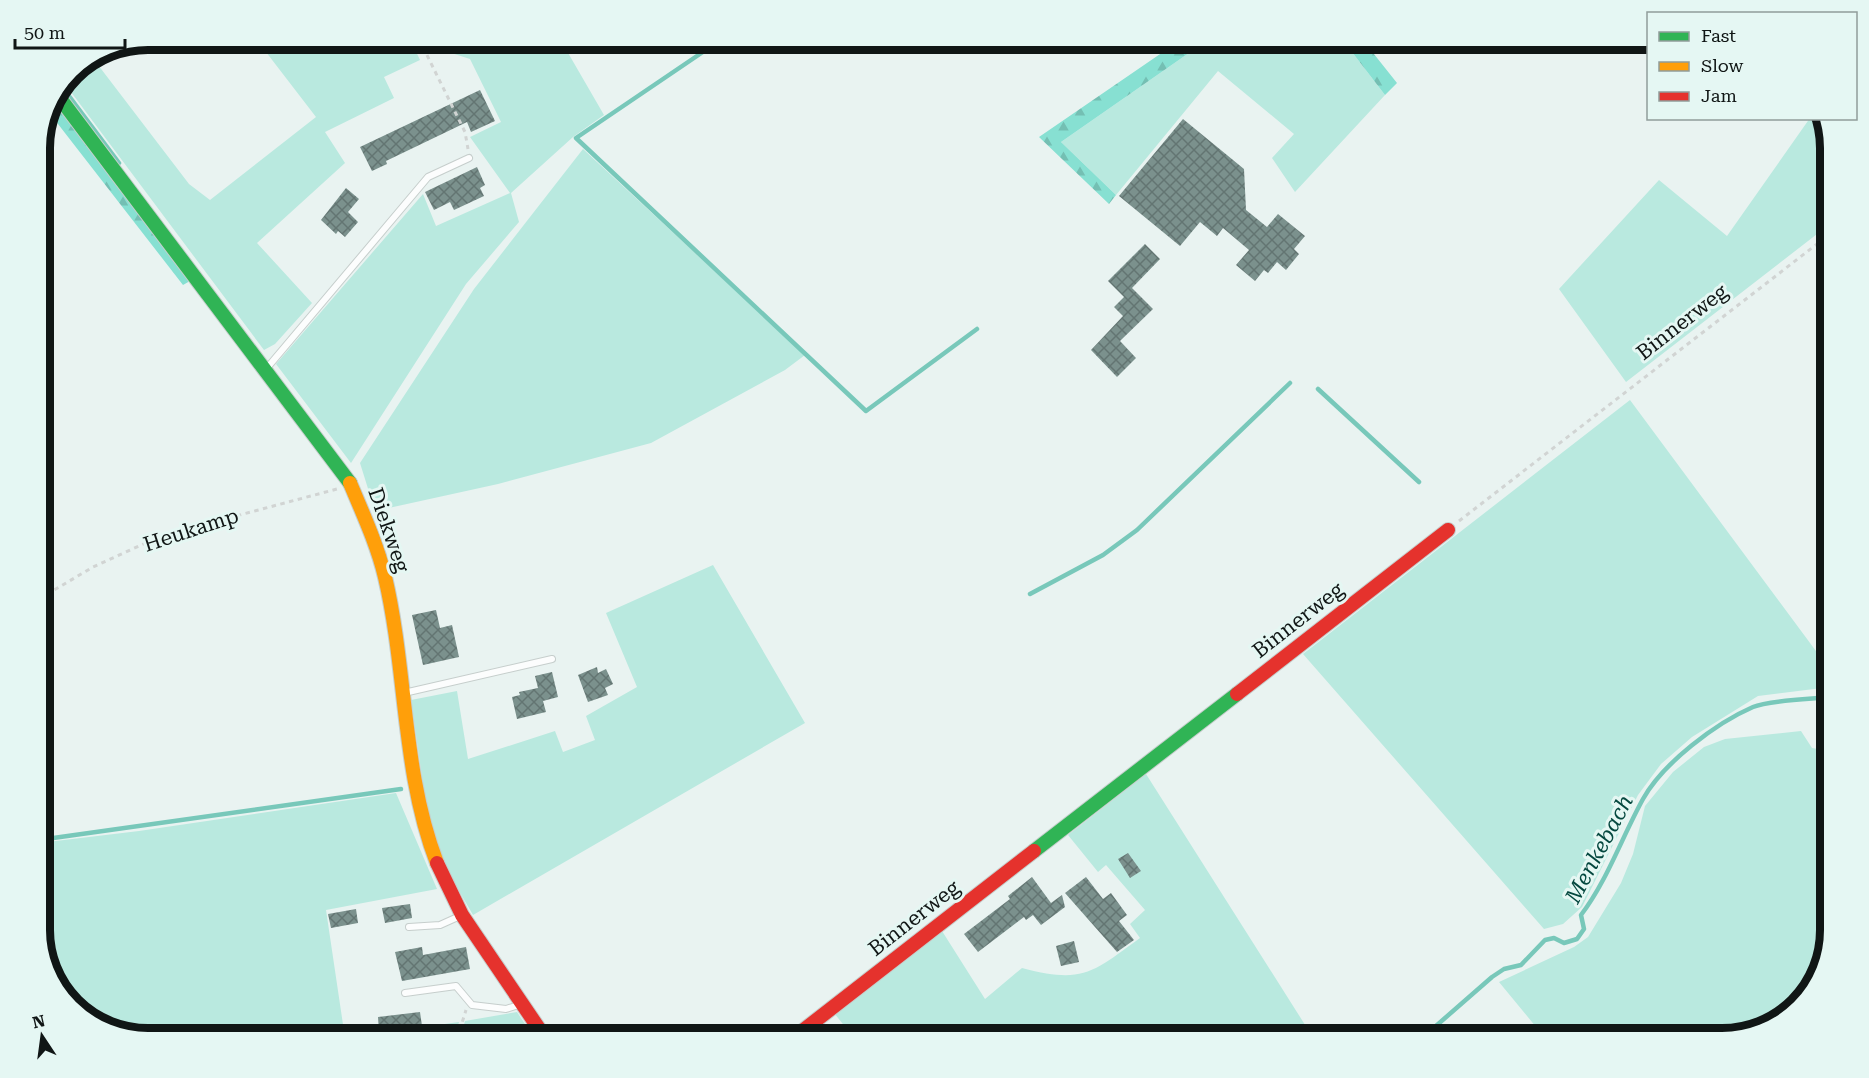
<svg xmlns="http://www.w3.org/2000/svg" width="1869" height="1078" font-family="'Roboto Serif',serif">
  <defs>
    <pattern id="forest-firs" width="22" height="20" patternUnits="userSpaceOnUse" patternTransform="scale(1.5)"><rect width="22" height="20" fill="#87e0d2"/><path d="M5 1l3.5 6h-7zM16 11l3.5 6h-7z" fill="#74bfb3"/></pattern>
    <pattern id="building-cross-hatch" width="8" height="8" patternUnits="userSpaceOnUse" patternTransform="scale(1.5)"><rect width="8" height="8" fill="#7b918d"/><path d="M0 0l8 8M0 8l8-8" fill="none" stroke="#637572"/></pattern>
  </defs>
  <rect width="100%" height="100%" fill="#e9f3f1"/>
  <path fill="#b9e9df" d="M256 39H410L420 60 384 77 394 98 325 132 345 163 257 243 312 303 275 344 264 350 65 84 71 71 92 57 189 184 210 200 316 117Z
    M437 39H560L604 115 573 137 511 193 519 222 466 284 351 463 276 364 423 194 436 226 510 193 470 137 501 122 470 59 442 50Z
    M1209 39H1342L1385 95 1295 192 1272 158 1294 134 1218 71 1116 195 1061 142Z
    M1810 118 1823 119 1830 141V224L1626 382 1559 289 1659 180 1727 236Z
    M583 149 805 355 785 370 651 443 498 484 375 511 360 463 474 289Z
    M1630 400 1830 670V687L1758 696 1692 737 1661 764 1638 795 1582 907 1563 924 1544 929 1303 654Z
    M713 565 805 723 473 915 441 860 426 805 411 700 457 691 468 759 555 731 563 752 595 740 586 716 637 687 606 613Z
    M1801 731 1812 748 1830 751V931L1816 985 1776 1024 1722 1039H1546L1499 982 1574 947 1588 937 1621 883 1633 854 1645 806 1673 772 1704 747 1725 739Z
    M1146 774 1314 1039H855L834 1013 942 931 985 999 1022 968C1083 984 1092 973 1140 938L1130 924 1145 910 1106 865 1098 872 1068 835Z
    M396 793 437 889 326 910 345 1038 459 1022 454 1039H147L94 1025 54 985 39 937V843L139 831Z
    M517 1012 535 1039H460L465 1021Z"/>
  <path fill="url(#forest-firs)" d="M1182 39H1209L1061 142 1116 195 1109 204 1039 137Z
    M1342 39H1362L1397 83 1385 95Z
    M56 104 190 281 183 285 51 115Z"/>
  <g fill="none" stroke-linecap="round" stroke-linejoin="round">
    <path stroke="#78c8ba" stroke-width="4.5" d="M722 39 576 138 866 411 977 329
      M63 88 119 163
      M1318 389 1419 482
      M1030 594 1103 555 1137 530 1290 383
      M39 840 401 789
      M1421 1039 1492 977 1504 969 1521 965 1545 940 1554 938 1564 943 1577 939 1584 929 1581 915C1607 881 1622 837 1643 799 1663 763 1716 723 1753 707 1769 700 1811 699 1830 697"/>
  </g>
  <path fill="url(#building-cross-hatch)" d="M480 90 495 121 471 132 467 122 386 161 387 164 372 171 360 147Z
    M1183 119 1244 169 1246 210 1267 227 1278 214 1305 236 1294 249 1299 254 1286 270 1277 262 1268 273 1264 270 1255 281 1236 265 1249 250 1223 228 1217 236 1200 222 1180 246 1119 196Z
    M477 167 485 185 480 188 484 196 454 210 450 202 434 210 425 192Z
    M346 188 359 199 348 212 358 222 345 237 338 231 336 234 321 220Z
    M1145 244 1160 259 1132 288 1153 309 1120 341 1136 358 1117 377 1091 350 1123 316 1114 307 1124 297 1108 281Z
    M436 610 440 628 452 625 459 657 423 665 412 615Z
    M597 667 598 673 606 669 613 684 605 688 608 695 588 702 578 675Z
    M552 672 558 697 543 701 546 712 517 719 512 697 520 695 519 692 538 688 535 676Z
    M1128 853 1141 871 1130 878 1118 859Z
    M1032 877 1051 903 1062 895 1065 907 1041 925 1033 915 1026 920 1024 917 978 952 964 934 1010 899 1008 896Z
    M1086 877 1103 899 1111 893 1127 915 1119 921 1134 940 1117 952 1065 893Z
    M410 904 412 918 385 923 382 908Z
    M356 909 358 923 331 928 328 914Z
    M1074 941 1079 962 1061 966 1056 946Z
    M422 947 423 955 466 947 470 969 402 981 395 952Z
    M420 1012 422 1026 379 1032 378 1017Z"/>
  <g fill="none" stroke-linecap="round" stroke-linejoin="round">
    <g stroke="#c6cecc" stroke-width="8">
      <path id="lane" d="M267 368 428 177 469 158
        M404 693 552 659
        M409 927 440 925 460 916
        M405 993 456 986 472 1005 506 1009 522 1004"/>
    </g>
    <g stroke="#c6cecc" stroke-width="16">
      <path id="fast" d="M59 97 350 483
        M1034 851 1237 694"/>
    </g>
    <g stroke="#c6cecc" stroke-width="16">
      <path id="slow" d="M350 483C363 514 377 544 385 577 407 670 402 773 437 863"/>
    </g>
    <g stroke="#c6cecc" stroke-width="16">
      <path id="jam" d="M1237 694 1448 530
        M437 863 462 915 546 1039
        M792 1039 1034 851"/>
    </g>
    <path stroke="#d1d4d3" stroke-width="3" stroke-dasharray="4.5 4.5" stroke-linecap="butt" d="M419 39 465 132 468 149
      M1459 521 1830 234
      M39 599 93 567 161 536 337 489
      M457 1039 466 1010"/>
    <use href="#lane" stroke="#fcfdfd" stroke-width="6"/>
    <use href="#fast" stroke="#30b455" stroke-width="14"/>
    <use href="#slow" stroke="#ff9f0a" stroke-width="14"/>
    <use href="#jam" stroke="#e5322d" stroke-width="14"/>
  </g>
  <g text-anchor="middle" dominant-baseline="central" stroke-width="6" stroke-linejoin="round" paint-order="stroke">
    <g font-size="21" fill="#101615" stroke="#e5f7f3">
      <text transform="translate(1682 322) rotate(-38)">Binnerweg</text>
      <text transform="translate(191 530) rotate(-18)">Heukamp</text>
      <text transform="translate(389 530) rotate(71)">Diekweg</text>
      <text transform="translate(1298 620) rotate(-38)">Binnerweg</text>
      <text transform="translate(914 918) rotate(-38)">Binnerweg</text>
    </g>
    <g font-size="22" font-style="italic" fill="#05483f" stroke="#e5f7f3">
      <text transform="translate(1599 849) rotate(-62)">Menkebach</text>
    </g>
  </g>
  <path d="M0 0H1869V1078H0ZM148 50H1722A98 98 0 0 1 1820 148V930A98 98 0 0 1 1722 1028H148A98 98 0 0 1 50 930V148A98 98 0 0 1 148 50Z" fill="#e5f7f3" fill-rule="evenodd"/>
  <path fill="none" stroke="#101615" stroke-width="8" d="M148 50H1722A98 98 0 0 1 1820 148V930A98 98 0 0 1 1722 1028H148A98 98 0 0 1 50 930V148A98 98 0 0 1 148 50Z"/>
  <rect x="1647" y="12" width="210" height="108" fill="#e5f7f3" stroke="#909d9a" stroke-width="1.5"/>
  <rect x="1659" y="32" width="30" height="9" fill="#30b455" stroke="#909d9a" stroke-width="1.5"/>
  <text x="1701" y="42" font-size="18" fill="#101615">Fast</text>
  <rect x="1659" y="62" width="30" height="9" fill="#ff9f0a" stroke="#909d9a" stroke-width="1.5"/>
  <text x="1701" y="72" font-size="18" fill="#101615">Slow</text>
  <rect x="1659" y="92" width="30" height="9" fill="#e5322d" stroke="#909d9a" stroke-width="1.5"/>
  <text x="1701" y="102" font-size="18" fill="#101615">Jam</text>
  <g transform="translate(42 1036) rotate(347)" stroke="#e5f7f3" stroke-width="4.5" paint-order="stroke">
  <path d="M0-4.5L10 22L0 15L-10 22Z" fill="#101615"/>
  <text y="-9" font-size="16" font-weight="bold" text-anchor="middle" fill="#101615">N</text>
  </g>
  <path d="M15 39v9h110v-9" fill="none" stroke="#101615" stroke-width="3"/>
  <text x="24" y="39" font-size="18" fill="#101615" stroke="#e5f7f3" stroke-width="4.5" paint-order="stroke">50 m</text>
</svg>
